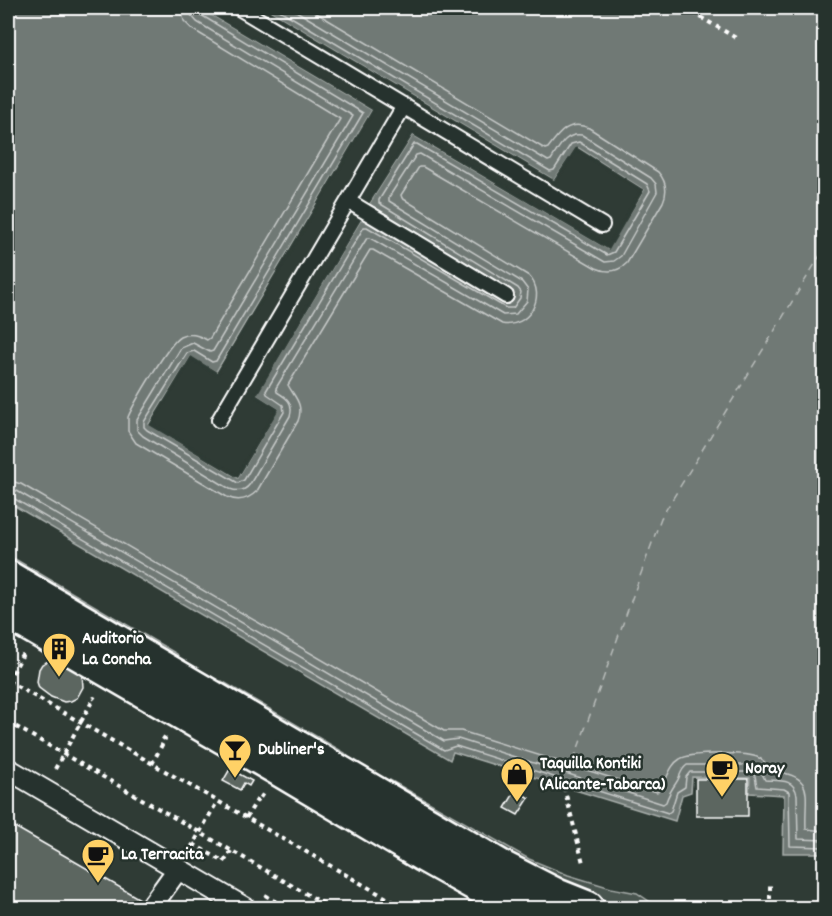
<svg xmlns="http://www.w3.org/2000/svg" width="832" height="916" font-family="Dekko,sans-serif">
  <rect width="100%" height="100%" fill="#2f3b35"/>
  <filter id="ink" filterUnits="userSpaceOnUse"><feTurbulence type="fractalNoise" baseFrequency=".0167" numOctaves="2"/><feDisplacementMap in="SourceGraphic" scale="12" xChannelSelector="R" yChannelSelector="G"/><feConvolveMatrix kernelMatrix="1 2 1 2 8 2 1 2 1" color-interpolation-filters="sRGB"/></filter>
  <g filter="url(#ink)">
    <path fill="#4a544f" stroke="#a4aaa7" stroke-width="1.5" d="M8 555 177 654 180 660 218 682 222 681 345 753 349 758 387 781 390 780 529 859 568 875 611 888 637 893 659 908H621L520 861 8 561Z"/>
    <path fill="#707975" stroke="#a9afac" stroke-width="1.5" d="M8 8H200L372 110 216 372 191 357 149 424 238 478 278 409 256 395 362 218 509 303 515 294 369 204 413 135 608 249 644 190 577 147 554 180 265 8H824V853H783L784 795 749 793 750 778 692 777 691 792 682 795 675 821 453 752 450 760 8 502Z"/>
    <path fill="#2f3b35" d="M200 8H206L375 110 219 374 215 375 192 360 153 423 237 474 275 410 255 397 254 394 361 215 366 203 411 132H414L608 245 640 191 577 151 556 182 553 183 262 8H265L554 180 576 147 644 190 609 250 413 135 369 204 516 294 509 303 362 218 257 395 279 409 238 478 149 425 191 356 217 372 372 110Z"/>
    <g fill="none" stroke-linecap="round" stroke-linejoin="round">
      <path stroke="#c6c9c8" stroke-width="1.5" d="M181 8 184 21 192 29 340 119 210 338 207 340C198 335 190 332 180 337 169 343 134 403 128 417V431L136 443 227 497C238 502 248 500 257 491L298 421C304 404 295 398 288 385L370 250H373L502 324C528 329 548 296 529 276L402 198 401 195 419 167H423L596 268C607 273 618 272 627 263L663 202C668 191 666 181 658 172L589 128C569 119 559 133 548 148L545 149 308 8
        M190 8 191 15 197 22 353 116 213 351 210 352 193 343 181 348 137 420V430L143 436 230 489C238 492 245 491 250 484L290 416C294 403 287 398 277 392L276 388 367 238H370L503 315 516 314 527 301 528 290 522 282 389 201V197L416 155 420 154 605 262 614 261 621 256 657 192 656 184 651 178 582 135C565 132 559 148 551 160L548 161 291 8
        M198 8 201 15 363 113 216 361 212 362 194 351 187 353 144 422V427L147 430 238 483 244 480 284 412 283 405 267 394 266 391 364 227H367L506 308H513L520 298 521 292 518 288 379 203V200L414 144H417L607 255 614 252 650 191 647 184 579 142 571 144 554 170 550 171 276 8
        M8 480 21 484 444 731H461L657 792C667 784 668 766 680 759 690 752 748 752 759 758 765 761 768 766 772 771 817 776 804 794 806 829L824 831
        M8 489 17 491 444 741 458 739 663 804 666 802C669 793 671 790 676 783 681 777 679 771 687 765H752L760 769 765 780C779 781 794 778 797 795L798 839 824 840
        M8 497 13 498 444 750 456 746 668 813 671 811 677 792 685 787 686 777 690 772H750L755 776 757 787 784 789 789 792 790 846 824 847"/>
      <path stroke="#b8bcba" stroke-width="1.5" stroke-dasharray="8 6" stroke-linecap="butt" d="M564 787 661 518 824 249"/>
    </g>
    <path fill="#5b6661" stroke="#fff" stroke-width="1.5" d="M55 658 82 673 83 687 77 698 71 701 64 702 51 697 39 688 37 682 39 669 42 664Z
      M230 769 252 781 249 786 244 783 240 790 223 781Z
      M696 779H748V816H696Z
      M516 790 529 798 518 815 505 808Z
      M8 823 140 899 134 908H8Z"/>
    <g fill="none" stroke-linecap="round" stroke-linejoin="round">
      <g stroke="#fff" stroke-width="18">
        <path id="service" d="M239 8 602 225
          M348 201 506 296
          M219 420 404 106"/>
      </g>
      <g stroke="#fff" stroke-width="24">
        <path id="pedestrian" d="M8 769 245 908
          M150 908 178 869"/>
      </g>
      <g stroke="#fff" stroke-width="38">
        <path id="primary" d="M8 578 504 869 557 896 587 908
          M8 612 276 767 424 855 519 908"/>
      </g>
      <path stroke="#fff" stroke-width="4" stroke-dasharray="4.5 4.5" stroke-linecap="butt" d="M685 8 736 38
        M8 681 404 908
        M8 681 22 656 19 654
        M8 722 331 908
        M152 764 165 739 162 737
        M55 769 94 698 95 699
        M564 787 583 863
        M246 818 260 795 263 797
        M193 844 224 862 231 851
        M191 848 217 802
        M265 895 288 908
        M441 908 445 902
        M770 908V885"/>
      <use href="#service" stroke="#26332d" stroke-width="14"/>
      <use href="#pedestrian" stroke="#26332d" stroke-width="20"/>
      <use href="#primary" stroke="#26332d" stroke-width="33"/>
    </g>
  </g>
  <defs>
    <g id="building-pin" transform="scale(1.725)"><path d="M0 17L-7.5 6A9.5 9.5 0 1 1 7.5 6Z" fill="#ffd166" stroke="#26332d"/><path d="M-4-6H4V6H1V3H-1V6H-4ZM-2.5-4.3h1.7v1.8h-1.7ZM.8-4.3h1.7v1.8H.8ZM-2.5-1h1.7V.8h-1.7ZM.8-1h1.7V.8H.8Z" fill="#111"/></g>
    <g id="bar-pin" transform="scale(1.725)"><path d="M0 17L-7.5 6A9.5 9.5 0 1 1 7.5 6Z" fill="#ffd166" stroke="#26332d"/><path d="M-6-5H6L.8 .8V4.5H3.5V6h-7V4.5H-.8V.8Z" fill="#111"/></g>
    <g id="cafe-pin" transform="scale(1.725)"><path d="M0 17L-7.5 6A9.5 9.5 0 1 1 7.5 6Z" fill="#ffd166" stroke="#26332d"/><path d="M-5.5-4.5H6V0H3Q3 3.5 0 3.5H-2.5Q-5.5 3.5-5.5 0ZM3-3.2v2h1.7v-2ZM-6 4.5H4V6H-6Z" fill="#111"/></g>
    <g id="shop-pin" transform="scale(1.725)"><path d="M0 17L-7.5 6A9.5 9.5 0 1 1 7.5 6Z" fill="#ffd166" stroke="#26332d"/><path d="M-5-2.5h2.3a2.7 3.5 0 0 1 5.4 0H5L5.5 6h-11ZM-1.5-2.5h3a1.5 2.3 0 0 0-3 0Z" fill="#111"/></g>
  </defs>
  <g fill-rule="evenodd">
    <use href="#building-pin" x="59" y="649"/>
    <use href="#bar-pin" x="235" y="750"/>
    <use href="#cafe-pin" x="722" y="769"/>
    <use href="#shop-pin" x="517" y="774"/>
    <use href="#cafe-pin" x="98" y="855"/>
  </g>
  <g text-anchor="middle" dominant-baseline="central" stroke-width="5" stroke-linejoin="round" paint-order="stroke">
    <g font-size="18" font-weight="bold" fill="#fff" stroke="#26332d" text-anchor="start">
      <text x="82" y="639">Auditorio<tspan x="82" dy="21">La Concha</tspan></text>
      <text x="258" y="750">Dubliner's</text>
      <text x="540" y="764">Taquilla Kontiki<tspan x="540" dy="21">(Alicante-Tabarca)</tspan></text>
      <text x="745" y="769">Noray</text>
      <text x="121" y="855">La Terracita</text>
    </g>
  </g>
  <rect width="832" height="916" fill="none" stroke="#26332d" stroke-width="30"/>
  <rect x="15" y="15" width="802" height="886" fill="none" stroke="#fff" stroke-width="2" filter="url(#ink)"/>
</svg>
